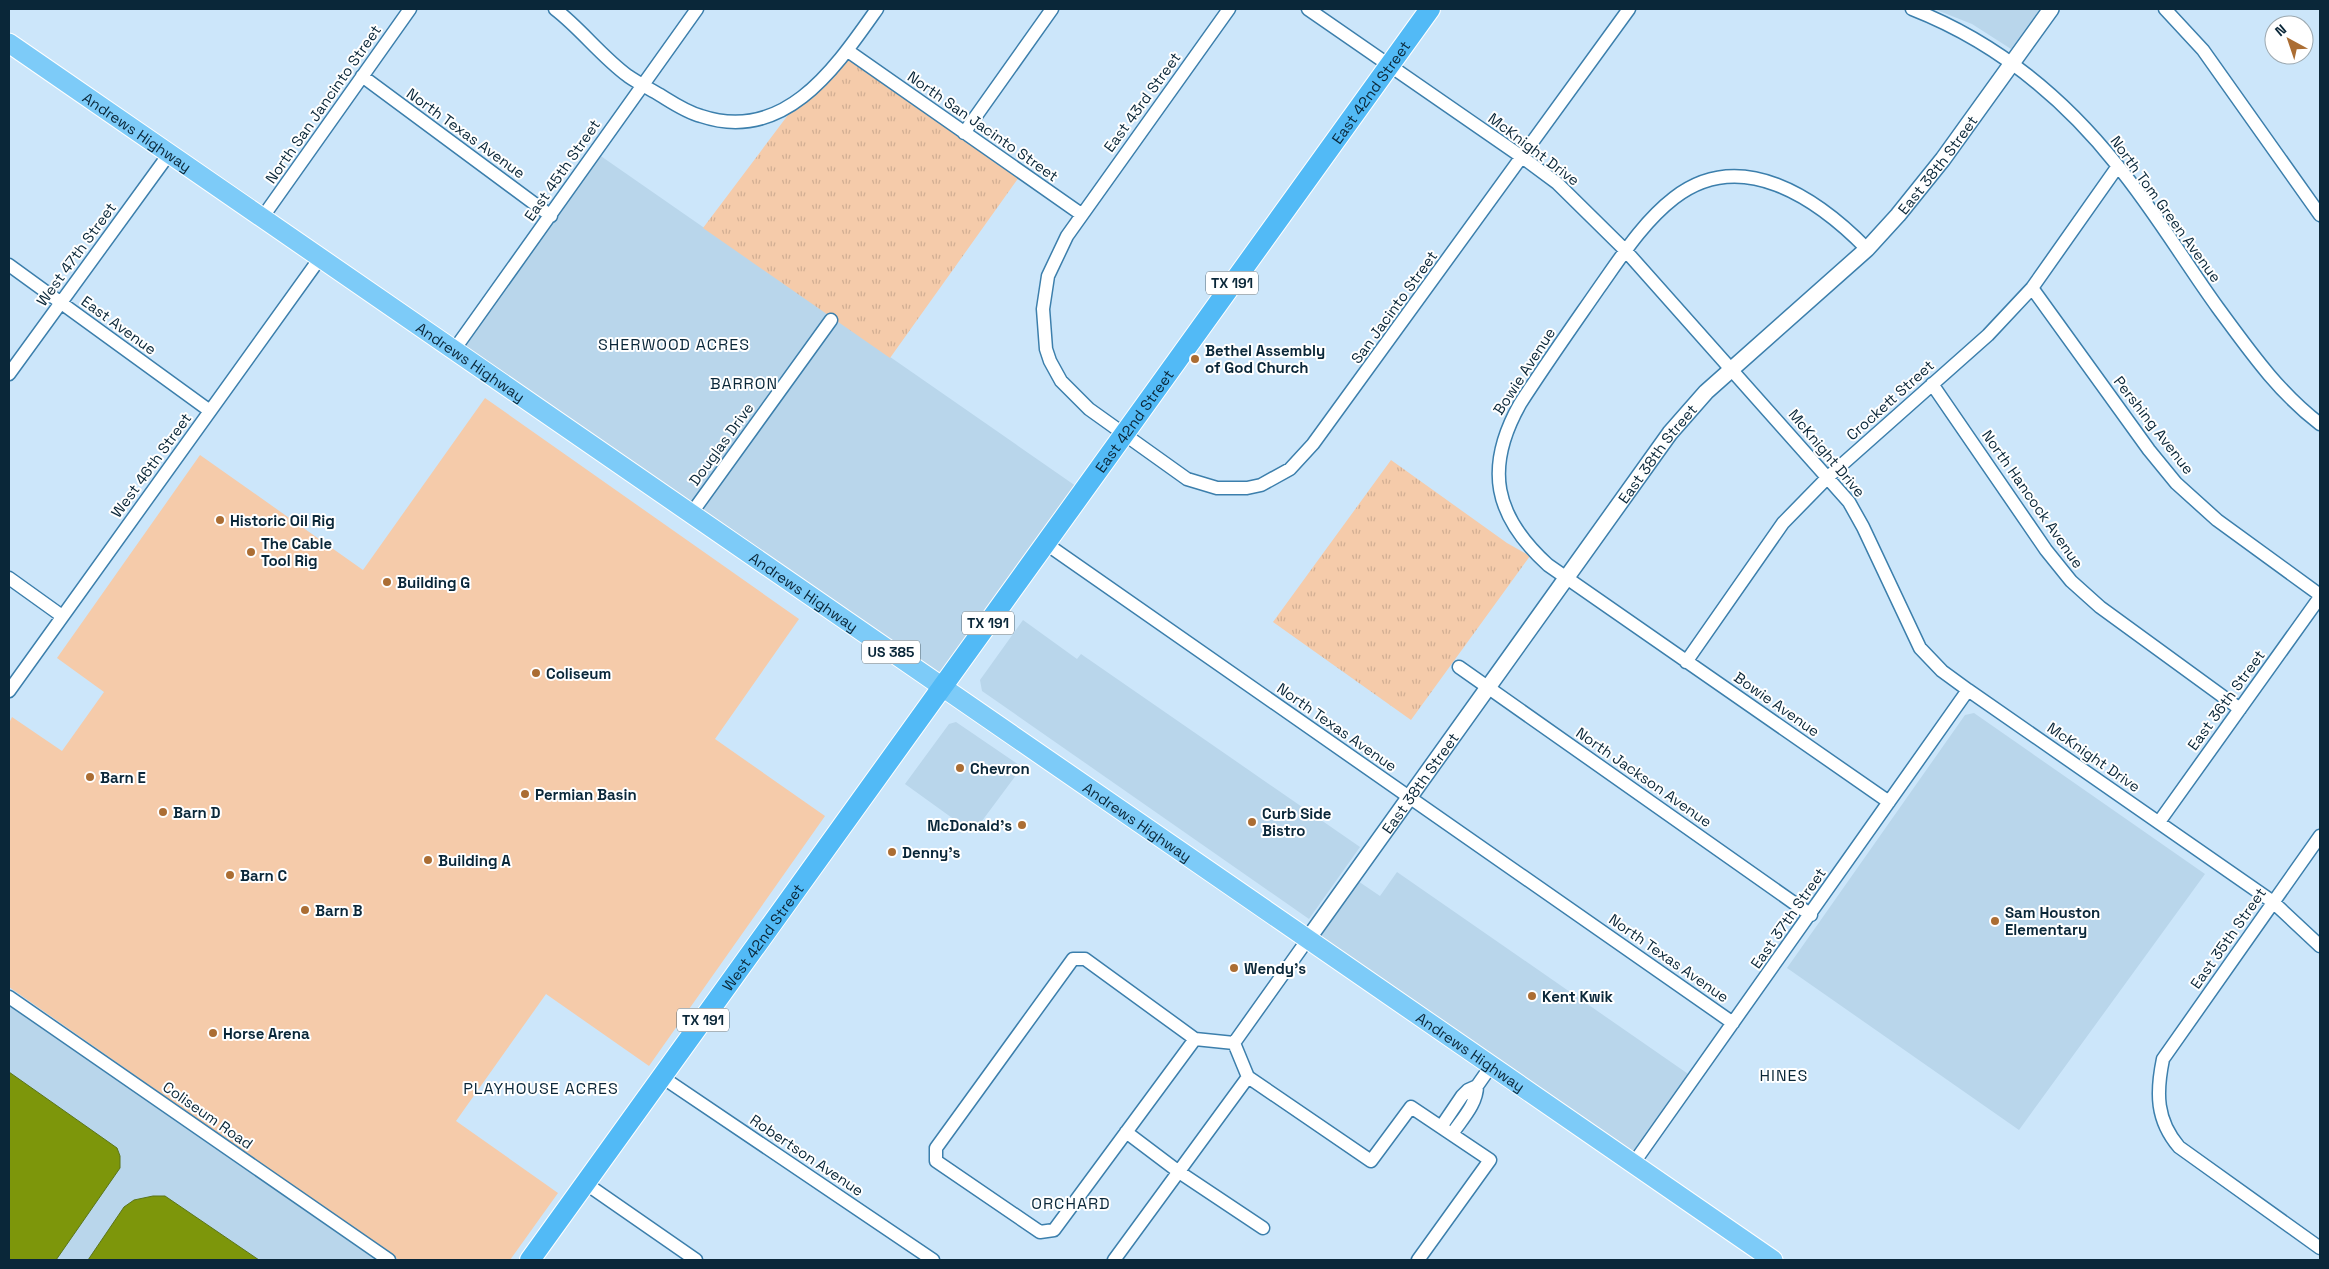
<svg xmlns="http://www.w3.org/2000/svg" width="2329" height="1269" font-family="'Space Grotesk',sans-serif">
  <defs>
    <pattern id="grass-tufts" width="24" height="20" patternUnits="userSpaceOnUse" patternTransform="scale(1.25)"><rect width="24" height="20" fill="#f5cbaa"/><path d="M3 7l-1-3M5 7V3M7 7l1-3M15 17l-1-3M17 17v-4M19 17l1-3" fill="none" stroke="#d1ae93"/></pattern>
  </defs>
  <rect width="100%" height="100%" fill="#cce6fa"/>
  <path fill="#b9d6eb" d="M1934 9H2040L2011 49 1972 24Z
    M595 152 1083 491 942 687 454 350Z
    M1023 620 1077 659 1081 654 1360 847 1309 919 982 691 980 680Z
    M1974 713 2205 874 2019 1130 1787 968 1965 715Z
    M956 722 1022 767 973 833 905 784 949 724Z
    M1397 872 1694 1078 1633 1164 1308 939 1352 877 1380 896Z
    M9 996 389 1260H9Z"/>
  <path fill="url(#grass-tufts)" d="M848 51 1022 173 890 358 703 228 791 111Z
    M1391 460 1507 543 1530 556 1411 720 1273 622Z"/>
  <path fill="#f5cbaa" d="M485 398 799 619 715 739 825 816 649 1066 546 994 456 1121 558 1193 510 1260H399L9 987V723L12 717 62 751 104 692 57 658 200 455 363 570Z"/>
  <path fill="#7d960b" stroke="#5a7519" d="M9 1072 117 1148 120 1156V1168L56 1260H9Z
    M153 1196H165L259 1260H88L124 1207 134 1200Z"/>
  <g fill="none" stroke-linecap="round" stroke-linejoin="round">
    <g stroke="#3c7fac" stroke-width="15">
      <path id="minor" d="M555 9C581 29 601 56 628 76 638 83 650 89 660 95 673 103 686 112 701 116 785 144 836 67 877 9
        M1229 9 1067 236 1048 276 1043 309 1046 349 1050 361 1061 381 1089 409 1187 479 1217 488H1247L1261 485 1290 469 1313 444 1629 9
        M1308 9 1522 157 1557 183 1625 250 1849 502 1863 527 1920 648 1942 671 1968 690 2273 902 2320 946
        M1912 9C1994 41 2062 96 2117 165 2154 210 2184 261 2218 308 2249 350 2278 392 2320 424
        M2165 9 2203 50 2320 215
        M848 51 1081 214
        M362 76 551 216
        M964 133 1052 9
        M262 218 410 9
        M1867 249C1817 198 1741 146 1674 198 1643 222 1621 257 1599 288 1572 327 1545 365 1520 404 1484 468 1494 516 1548 565L1889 802
        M9 265 210 411
        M2032 288 2149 450 2176 483 2217 520 2320 595
        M454 350 697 9
        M9 374 169 154
        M1932 384 2046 550 2071 581 2100 607 2240 709
        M691 514 831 320
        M1045 543 1733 1023
        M9 578 62 616
        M1686 662 1783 523 1828 477 1988 335 2032 288 2118 166
        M1459 667 1811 915
        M9 691 320 258
        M2159 822 2320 597
        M2320 836 2163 1059C2156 1093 2156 1120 2179 1147L2320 1248
        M9 997 389 1260
        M1195 1039 1054 1230 1040 1232 936 1161V1148L1073 959H1085L1195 1039 1234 1043
        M1234 1043 1248 1077 1371 1161 1411 1107 1490 1160 1418 1260
        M1234 1043 1308 939
        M662 1077 933 1260
        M1441 1127 1462 1096 1468 1090 1477 1086 1491 1066
        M1126 1132 1179 1172 1263 1228
        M1452 1134C1462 1119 1477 1104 1477 1086
        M1633 1164 1968 690
        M585 1183 696 1260
        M1114 1260 1248 1077"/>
    </g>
    <g stroke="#3c7fac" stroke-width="18">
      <g id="tertiary">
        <path id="s1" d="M1308 939 1670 433 1706 392 1867 249 1898 215 1943 159 2051 9"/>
      </g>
    </g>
    <g stroke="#fff" stroke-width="21">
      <g id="primary">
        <path id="s2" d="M9 43 1773 1260"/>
      </g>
    </g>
    <g stroke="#fff" stroke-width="22">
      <g id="trunk">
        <path id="s3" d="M530 1260 1430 9"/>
      </g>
    </g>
    <use href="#minor" stroke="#fff" stroke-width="12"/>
    <use href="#tertiary" stroke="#fff" stroke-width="15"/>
    <use href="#primary" stroke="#7dcbf8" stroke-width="19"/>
    <use href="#trunk" stroke="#52baf6" stroke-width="20"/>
  </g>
  <g fill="#ab6d33" stroke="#fff" stroke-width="2">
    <circle cx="1195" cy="359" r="5"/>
    <circle cx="220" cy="520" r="5"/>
    <circle cx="251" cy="552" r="5"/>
    <circle cx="387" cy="582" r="5"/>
    <circle cx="536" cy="673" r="5"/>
    <circle cx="960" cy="768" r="5"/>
    <circle cx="90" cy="777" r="5"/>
    <circle cx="525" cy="794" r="5"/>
    <circle cx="163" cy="812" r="5"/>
    <circle cx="1252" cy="822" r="5"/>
    <circle cx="1022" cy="825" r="5"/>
    <circle cx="892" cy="852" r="5"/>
    <circle cx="428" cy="860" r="5"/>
    <circle cx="230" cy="875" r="5"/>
    <circle cx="305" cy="910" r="5"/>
    <circle cx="1995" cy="921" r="5"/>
    <circle cx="1234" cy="968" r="5"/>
    <circle cx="1532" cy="996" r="5"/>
    <circle cx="213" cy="1033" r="5"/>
  </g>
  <g text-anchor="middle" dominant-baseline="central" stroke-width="4" stroke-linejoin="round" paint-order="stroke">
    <g fill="#fff" stroke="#546874" stroke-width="1">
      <rect x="1206" y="271.5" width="52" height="23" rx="4"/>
      <rect x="962" y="611.5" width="52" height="23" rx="4"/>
      <rect x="862" y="640.5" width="58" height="23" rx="4"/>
      <rect x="677" y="1008.5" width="52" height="23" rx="4"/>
    </g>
    <g font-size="14" font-weight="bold" fill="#0a2739">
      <text x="1232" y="283">TX 191</text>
      <text x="988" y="623">TX 191</text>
      <text x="891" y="652">US 385</text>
      <text x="703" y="1020">TX 191</text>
    </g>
    <g font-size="15" fill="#0a2739" stroke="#fff">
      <text stroke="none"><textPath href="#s3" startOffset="1439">East 42nd Street</textPath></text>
      <text transform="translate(1142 102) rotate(-54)">East 43rd Street</text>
      <text transform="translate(323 104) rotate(-55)">North San Jancinto Street</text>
      <text transform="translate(983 126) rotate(35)">North San Jacinto Street</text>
      <text stroke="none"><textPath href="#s2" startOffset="156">Andrews Highway</textPath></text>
      <text transform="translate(466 133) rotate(36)">North Texas Avenue</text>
      <text transform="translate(1534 149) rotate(37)">McKnight Drive</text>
      <text stroke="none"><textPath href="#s1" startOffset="1002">East 38th Street</textPath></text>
      <text transform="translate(562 170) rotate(-55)">East 45th Street</text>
      <text transform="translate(2166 209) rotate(54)">North Tom Green Avenue</text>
      <text transform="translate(76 254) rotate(-54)">West 47th Street</text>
      <text transform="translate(1394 307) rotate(-54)">San Jacinto Street</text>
      <text transform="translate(119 325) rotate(36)">East Avenue</text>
      <text stroke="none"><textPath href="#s2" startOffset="561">Andrews Highway</textPath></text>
      <text transform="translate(1524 371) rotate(-57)">Bowie Avenue</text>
      <text transform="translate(1890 400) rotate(-42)">Crockett Street</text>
      <text stroke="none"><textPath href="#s3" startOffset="1034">East 42nd Street</textPath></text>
      <text transform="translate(2154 425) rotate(52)">Pershing Avenue</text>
      <text transform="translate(721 444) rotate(-54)">Douglas Drive</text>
      <text transform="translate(1827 453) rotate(50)">McKnight Drive</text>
      <text stroke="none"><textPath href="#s1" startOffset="598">East 38th Street</textPath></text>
      <text transform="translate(151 465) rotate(-54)">West 46th Street</text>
      <text transform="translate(2033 499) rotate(55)">North Hancock Avenue</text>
      <text stroke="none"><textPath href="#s2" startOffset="966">Andrews Highway</textPath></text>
      <text transform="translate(2226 700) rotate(-54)">East 36th Street</text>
      <text transform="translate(1777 704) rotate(35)">Bowie Avenue</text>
      <text transform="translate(1337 727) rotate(35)">North Texas Avenue</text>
      <text transform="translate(2094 757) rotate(35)">McKnight Drive</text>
      <text transform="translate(1644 777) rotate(35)">North Jackson Avenue</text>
      <text stroke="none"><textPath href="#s1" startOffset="192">East 38th Street</textPath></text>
      <text stroke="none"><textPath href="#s2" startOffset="1371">Andrews Highway</textPath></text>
      <text transform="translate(1788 918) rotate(-55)">East 37th Street</text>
      <text stroke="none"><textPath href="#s3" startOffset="398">West 42nd Street</textPath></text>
      <text transform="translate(2228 938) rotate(-55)">East 35th Street</text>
      <text transform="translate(1669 958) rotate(35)">North Texas Avenue</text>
      <text stroke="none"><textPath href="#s2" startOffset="1776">Andrews Highway</textPath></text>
      <text transform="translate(208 1115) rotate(35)">Coliseum Road</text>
      <text transform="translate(807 1155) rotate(34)">Robertson Avenue</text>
    </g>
    <g font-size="15" font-weight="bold" fill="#0a2739" stroke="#fff" text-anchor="start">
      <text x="1205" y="350">Bethel Assembly<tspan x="1205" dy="17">of God Church</tspan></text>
      <text x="230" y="520">Historic Oil Rig</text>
      <text x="261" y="543">The Cable<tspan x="261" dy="17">Tool Rig</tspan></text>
      <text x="397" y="582">Building G</text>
      <text x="546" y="673">Coliseum</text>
      <text x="970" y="768">Chevron</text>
      <text x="100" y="777">Barn E</text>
      <text x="535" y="794">Permian Basin</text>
      <text x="173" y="812">Barn D</text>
      <text x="1262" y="813">Curb Side<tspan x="1262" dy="17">Bistro</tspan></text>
      <text x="1012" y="825" text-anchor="end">McDonald's</text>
      <text x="902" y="852">Denny's</text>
      <text x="438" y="860">Building A</text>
      <text x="240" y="875">Barn C</text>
      <text x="315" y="910">Barn B</text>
      <text x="2005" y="912">Sam Houston<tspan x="2005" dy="17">Elementary</tspan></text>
      <text x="1244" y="968">Wendy's</text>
      <text x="1542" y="996">Kent Kwik</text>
      <text x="223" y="1033">Horse Arena</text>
    </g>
    <g font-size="16" letter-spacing="1" fill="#0a2739" stroke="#fff">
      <text x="674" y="344">SHERWOOD ACRES</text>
      <text x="744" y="383">BARRON</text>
      <text x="1784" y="1075">HINES</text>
      <text x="541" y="1088">PLAYHOUSE ACRES</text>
      <text x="1071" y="1203">ORCHARD</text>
    </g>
  </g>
  <rect width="2329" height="1269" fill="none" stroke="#0a2739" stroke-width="20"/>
  <g transform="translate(2289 40) rotate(320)"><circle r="24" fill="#ffffff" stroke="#9da9b0"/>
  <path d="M0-4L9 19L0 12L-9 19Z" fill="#ab6d33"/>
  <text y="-8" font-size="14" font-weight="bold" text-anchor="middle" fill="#0a2739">N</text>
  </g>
</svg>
